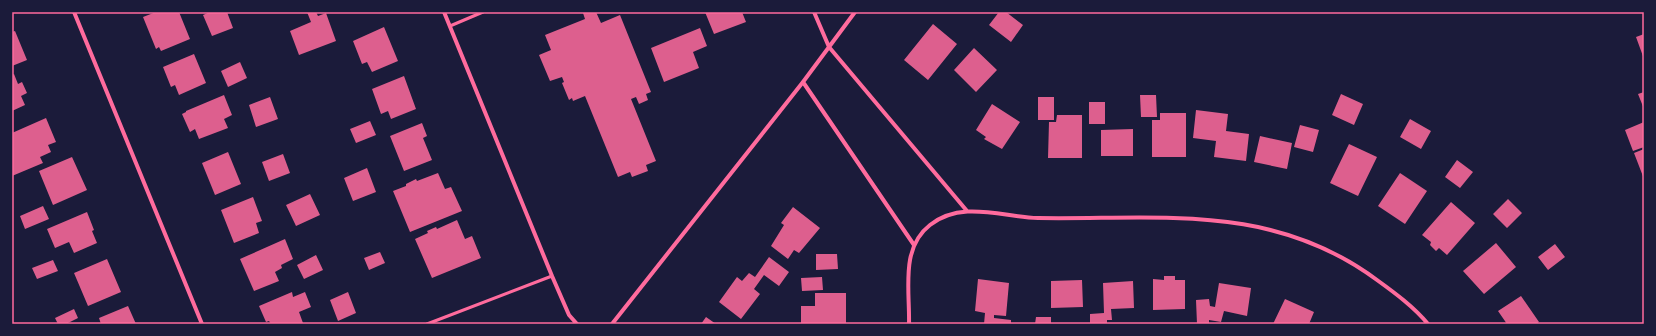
<svg xmlns="http://www.w3.org/2000/svg" width="1656" height="336" font-family="Inter,sans-serif">
  <rect width="100%" height="100%" fill="#1b1b3a"/>
  <path fill="#dd5f8e" d="M156 12H179L190 39 161 51 159 47 156 49 143 17Z
    M210 12H227L233 28 212 36 203 15Z
    M307 12H316L318 16 326 13 336 41 299 55 290 31 311 22Z
    M585 12H596L601 23 620 15 651 92 646 94 648 100 639 104 636 97 631 99 656 161 646 165 648 171 632 177 630 172 618 177 585 96 573 101 572 98 569 100 562 83 564 82 562 77 550 81 539 55 551 50 545 35 585 19 583 13Z
    M705 12H742L746 22 714 34Z
    M999 12H1006L1023 25 1011 42 989 25Z
    M933 24 957 44 928 80 904 60Z
    M384 27 398 61 372 72 367 62 362 64 353 41Z
    M700 28 707 46 693 52 699 68 664 82 651 48Z
    M15 31 27 60 12 66V32Z
    M1644 34V59L1636 37Z
    M974 48 997 70 976 92 954 70Z
    M194 54 206 83 179 95 175 85 171 87 163 67Z
    M240 62 247 78 228 87 221 71Z
    M14 74 18 84 22 82 27 93 21 96 25 105 12 111V75Z
    M404 76 416 109 391 119 388 111 381 114 372 89Z
    M1644 92V109L1638 94Z
    M1341 94 1363 104 1354 125 1332 115Z
    M224 95 232 115 224 119 228 128 199 139 195 129 190 132 182 114 186 112V111Z
    M1140 95H1156L1157 117H1141Z
    M270 97 278 119 256 127 249 105Z
    M1038 97H1054V120H1038Z
    M1089 102H1105V124H1089Z
    M992 104 1020 122 1002 149 984 139 986 137 976 130Z
    M1196 110 1228 114 1226 131 1249 134 1246 161 1214 157 1216 141 1193 138Z
    M1160 113H1186V157H1152V120H1160Z
    M1057 115H1082V158H1048L1049 122H1056Z
    M46 118 56 142 48 145 51 152 40 157 43 163 12 176V133Z
    M1410 119 1431 131 1421 149 1400 137Z
    M370 121 376 135 356 143 350 129Z
    M1644 122V147L1633 151 1625 130Z
    M422 123 427 136 423 138 432 160 404 171 390 136Z
    M1300 125 1319 130 1313 152 1294 147Z
    M1133 129V156H1101V130Z
    M1260 136 1292 143 1287 169 1254 162Z
    M1349 144 1377 157 1358 196 1330 183Z
    M1644 149V179L1634 153Z
    M228 152 241 184 215 195 202 163Z
    M283 154 290 173 269 181 262 162Z
    M72 157 87 190 53 205 39 171Z
    M1457 160 1473 172 1460 188 1445 177Z
    M367 168 376 192 353 201 344 178Z
    M438 173 445 189 451 187 462 211 410 232 393 191 406 186V184L416 179 417 181Z
    M1400 173 1427 191 1405 224 1378 206Z
    M310 194 320 215 296 226 286 205Z
    M253 197 262 221 256 223 259 233 234 243 221 210Z
    M1508 199 1522 213 1507 228 1493 214Z
    M1451 202 1475 223 1447 255 1439 248 1436 251 1430 245 1431 242 1422 235Z
    M43 206 49 219 25 229 20 216Z
    M793 207 820 228 799 253 794 250 788 259 771 246 784 225 781 223Z
    M87 212 94 230 92 231 97 243 74 253 69 242 55 248 47 229Z
    M457 220 465 239 472 236 481 258 432 278 415 239 428 233 427 231 436 227 437 229Z
    M285 239 293 259 281 265 282 268 275 272 279 281 254 291 240 259Z
    M1496 243 1516 267 1484 294 1463 271Z
    M1555 244 1565 257 1548 270 1538 257Z
    M380 252 385 263 369 270 364 258Z
    M816 254H837L838 269 816 270Z
    M316 255 323 270 304 279 297 265Z
    M769 257 789 272 779 286 764 275 754 289 760 294 741 319 719 302 737 277 742 281 749 273 755 277Z
    M107 259 121 292 88 306 74 273Z
    M53 260 58 271 37 279 32 268Z
    M1164 276H1175V280H1185V309L1153 310V279L1164 280Z
    M822 277 823 290 802 291 801 278Z
    M978 279 1009 283 1006 316 994 315V318L1011 320V324H984L985 313 975 311Z
    M1082 280 1083 307 1051 308V281Z
    M1133 281 1134 308 1111 309 1112 320H1107V324H1090V314L1104 313 1103 283Z
    M1219 283 1251 288 1247 316 1224 311 1221 322 1209 320V324H1197L1196 300 1209 299 1210 306 1215 307Z
    M292 292 293 297 305 292 311 307 299 312 303 323 271 324 269 321 266 322 259 306Z
    M348 292 356 313 338 321 330 300Z
    M815 293H846V324H801V306H815Z
    M1521 296 1539 322 1536 324H1507L1498 311Z
    M1285 299 1314 312 1309 324H1273Z
    M128 306 136 324H101L99 318Z
    M74 309 78 318 66 324H58L55 318Z
    M706 317 716 324H701Z
    M1036 317H1051V324H1035Z"/>
  <g fill="none" stroke-linecap="round" stroke-linejoin="round">
    <path stroke="#ff6b9d" stroke-width="3" d="M450 26 483 12
      M427 324 552 276"/>
    <path stroke="#ff6b9d" stroke-width="4" d="M74 12 202 324
      M444 12 552 276 569 315 577 324
      M814 12 829 47 967 211
      M803 82 914 245
      M612 324 803 82 855 12
      M909 324C910 291 900 248 930 225 962 200 1002 217 1038 218 1161 220 1272 202 1377 280 1395 293 1414 307 1428 324"/>
  </g>
  <rect width="1656" height="336" fill="none" stroke="#1b1b3a" stroke-width="26"/>
  <rect x="13" y="13" width="1630" height="310" fill="none" stroke="#ff6b9d" stroke-width="1.5"/>
</svg>
